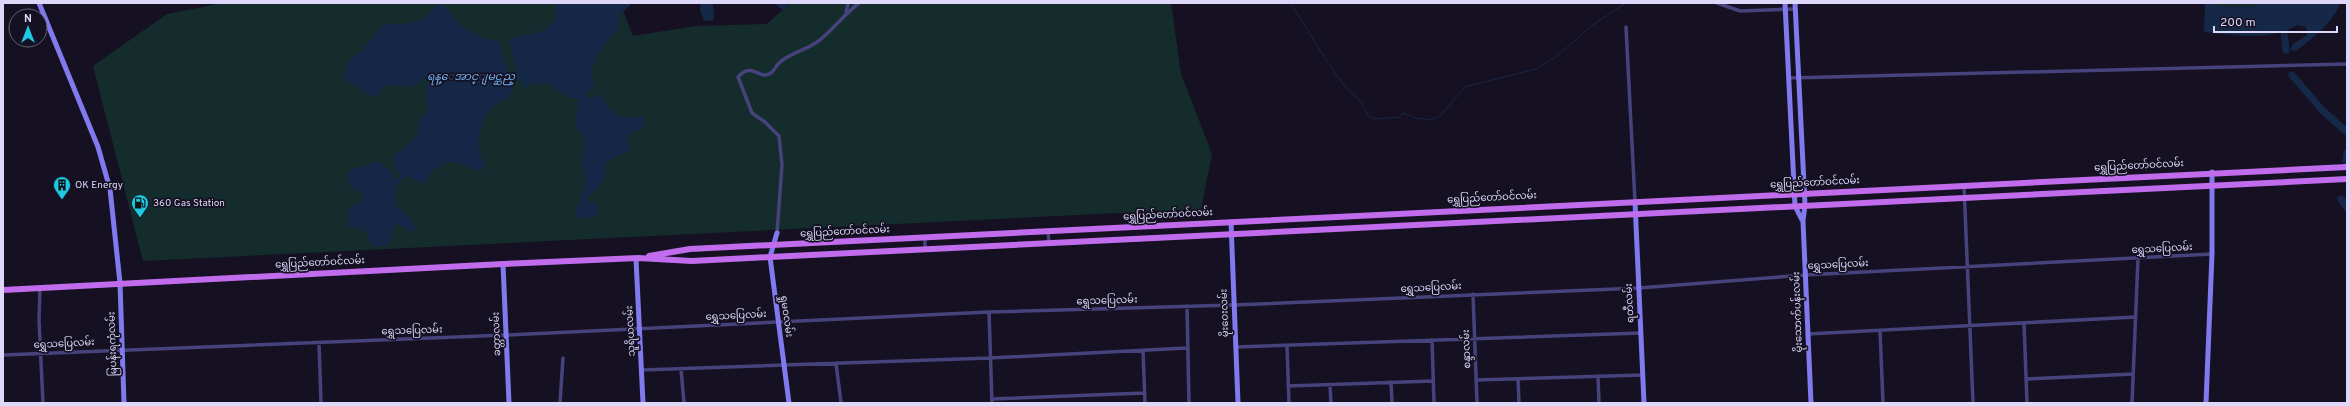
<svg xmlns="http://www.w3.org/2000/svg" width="2350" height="406" font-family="Overpass,'Noto Sans Myanmar',sans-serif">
  <rect width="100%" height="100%" fill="#151123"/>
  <path fill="#152c2c" d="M223 3H620L633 36 696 26 767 24 790 3H1171L1181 74 1212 154 1201 209 143 261 93 66 167 14Z
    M2215 3H2260L2253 7 2218 6Z"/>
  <path fill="#162848" d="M555 3H630V6C615 15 622 24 614 35 611 38 607 41 605 44 595 54 587 74 595 87L585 93 588 99 601 94C609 117 621 119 643 116L645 122 643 128 626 136 631 148C625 155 614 155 607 163 604 167 606 173 604 178 602 184 593 194 587 196L586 202H593L599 208 595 217 578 218 575 216C576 204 584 196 585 184 586 177 584 172 583 166 581 159 586 150 585 141 583 134 577 129 576 122 575 113 581 106 577 98H568L551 85 544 83 530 84 525 88 517 77 511 79C512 84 513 90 510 94 506 101 498 101 493 107 480 120 472 150 486 164L482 170C473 172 458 160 445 162L438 168 432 170 425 184 406 176 395 187 396 206 406 213 417 229 411 232 397 223 392 230 390 242 384 246H373C363 231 373 231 350 227 347 223 348 210 351 206L360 203 362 193 349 185 348 173 352 168 362 167 378 161 391 171 394 180 401 177 394 166 393 156 414 140 418 133 419 120 428 111 425 89 434 75 432 73 419 83 409 87 386 85 381 89 378 95 369 96 343 77 347 64 355 54 361 52 381 26C389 22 407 26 418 21 428 17 432 7 442 4L463 27 483 38 499 42 510 77 517 74 509 39C530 34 561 34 555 3Z
    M701 3H713L714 20 704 21 700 10Z
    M774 3H787V8L783 10Z
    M2205 3H2215L2218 6 2253 7 2260 3H2341C2331 24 2314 37 2296 51L2290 50 2293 44 2307 35 2306 27 2297 25C2269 42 2235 35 2204 32Z"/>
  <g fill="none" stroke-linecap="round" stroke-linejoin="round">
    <path stroke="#162848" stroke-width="1" d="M1291 3 1326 60 1346 88 1362 103 1369 117 1375 119 1400 117 1403 113 1416 118 1430 120 1440 116 1465 87 1536 69 1556 57 1590 27 1626 3"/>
    <path stroke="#162848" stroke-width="7" d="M2283 24 2286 50
      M2292 75 2322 110 2347 132
      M2346 161 2347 153
      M2341 199 2347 208"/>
    <path stroke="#46427c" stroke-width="3.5" d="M1717 3 1740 11 1795 9
      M846 13 848 3
      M1626 27 1635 202
      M1789 78 2347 64
      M1964 185 1973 403
      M1048 231 1049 243
      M777 233 782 165 779 136 765 122 752 113 738 77C753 61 759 81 771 73 774 71 776 66 778 64 790 52 809 50 821 39 834 28 845 14 859 3
      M925 237V249
      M40 288 39 320 43 403
      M1473 294 1477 403
      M1187 306 1189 403
      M989 312 992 403
      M2024 323 2027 403
      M1880 330 1883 403
      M1807 334 2136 317
      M1432 340 1434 403
      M319 343 321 403
      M1287 346 1289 403
      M1236 347 1641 333
      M1143 350 1145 403
      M3 355 506 335 989 312 1234 305 1639 288 1805 275 2212 254
      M836 363 841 403
      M681 369 684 403
      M642 370 990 358 1187 348
      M1598 376 1599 403
      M1518 379 1519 403
      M2026 379 2133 374
      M1476 380 1643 375
      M1391 382 1392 403
      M1330 385 1331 403
      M1288 386 1433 381
      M992 399 1144 393
      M560 403 563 358
      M2132 403 2138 258"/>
    <path stroke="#817aef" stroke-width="5" d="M39 3 98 147 110 189 120 283 124 403
      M1785 3 1795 206 1802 220
      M1795 3 1805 205 1803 221 1811 403
      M1635 202 1644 403
      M1231 222 1238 403
      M777 233 770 257 789 403
      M636 259 643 403
      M503 264 509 403
      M2206 403 2212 254V172"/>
    <path stroke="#c16ced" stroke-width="6" d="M649 256 690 249 2347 167
      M3 290 503 264 638 258 692 261 770 257 2347 179"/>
  </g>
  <defs>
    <g id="building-pin" transform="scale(0.9)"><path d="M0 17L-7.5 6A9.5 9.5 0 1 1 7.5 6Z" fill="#1cc8e2" stroke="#151123"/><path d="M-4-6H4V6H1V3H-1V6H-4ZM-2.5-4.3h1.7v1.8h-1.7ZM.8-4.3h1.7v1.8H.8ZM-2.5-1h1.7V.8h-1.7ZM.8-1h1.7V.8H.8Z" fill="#111"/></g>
    <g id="fuel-pin" transform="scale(0.9)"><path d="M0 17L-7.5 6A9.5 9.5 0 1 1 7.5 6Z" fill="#1cc8e2" stroke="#151123"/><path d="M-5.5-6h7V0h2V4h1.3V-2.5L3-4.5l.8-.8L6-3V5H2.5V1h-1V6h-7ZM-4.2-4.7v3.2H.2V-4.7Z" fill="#111"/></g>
  </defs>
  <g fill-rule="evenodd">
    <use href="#building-pin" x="62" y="185"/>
    <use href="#fuel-pin" x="140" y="203"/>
  </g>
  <g text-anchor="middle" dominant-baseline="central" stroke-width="3.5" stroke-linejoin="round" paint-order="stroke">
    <g font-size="10" fill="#ddd8fa" stroke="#151123">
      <text transform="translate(2139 166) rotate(-3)">ရွှေပြည်တော်ဝင်လမ်း</text>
      <text transform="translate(1815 183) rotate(-3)">ရွှေပြည်တော်ဝင်လမ်း</text>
      <text transform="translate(1492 198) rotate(-3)">ရွှေပြည်တော်ဝင်လမ်း</text>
      <text transform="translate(1168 215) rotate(-3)">ရွှေပြည်တော်ဝင်လမ်း</text>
      <text transform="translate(845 232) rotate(-3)">ရွှေပြည်တော်ဝင်လမ်း</text>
      <text transform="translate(2162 249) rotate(-3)">ရွှေသပြေလမ်း</text>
      <text transform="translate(320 263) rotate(-3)">ရွှေပြည်တော်ဝင်လမ်း</text>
      <text transform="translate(1838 265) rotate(-3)">ရွှေသပြေလမ်း</text>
      <text transform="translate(1431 288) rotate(-3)">ရွှေသပြေလမ်း</text>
      <text transform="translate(1107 301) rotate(-2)">ရွှေသပြေလမ်း</text>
      <text transform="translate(1630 303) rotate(-93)">ရတီလမ်း</text>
      <text transform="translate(1798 312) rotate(-92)">မိုးသောက်ပန်းလမ်း</text>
      <text transform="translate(1225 313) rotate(-92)">မိုးဝေးလမ်း</text>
      <text transform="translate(736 316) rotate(-3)">ရွှေသပြေလမ်း</text>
      <text transform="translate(786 316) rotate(82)">ရှုမဝလမ်း</text>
      <text transform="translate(412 331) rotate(-2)">ရွှေသပြေလမ်း</text>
      <text transform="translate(631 331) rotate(-93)">သူရိယလမ်း</text>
      <text transform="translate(497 334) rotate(-92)">ခတ္တာလမ်း</text>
      <text transform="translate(64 344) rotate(-3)">ရွှေသပြေလမ်း</text>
      <text transform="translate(113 344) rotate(-92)">မြပန်းရကုံလမ်း</text>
      <text transform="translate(1467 349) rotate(-92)">စန္ဒာလမ်း</text>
    </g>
    <g font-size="10" fill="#ddd8fa" stroke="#151123" text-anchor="start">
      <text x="75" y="185">OK Energy</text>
      <text x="153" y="203">360 Gas Station</text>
    </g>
    <g font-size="11" font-style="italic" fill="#72b0ee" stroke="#151123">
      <text x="471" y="77">ရန္ေအာင္ျမင္ဆည္</text>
    </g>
  </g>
  <rect width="2350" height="406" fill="none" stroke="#ddd8fa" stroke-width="8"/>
  <g transform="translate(28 28)"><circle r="19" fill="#151123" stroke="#656179"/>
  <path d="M0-3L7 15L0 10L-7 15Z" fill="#1cc8e2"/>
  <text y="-6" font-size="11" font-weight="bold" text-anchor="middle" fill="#ddd8fa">N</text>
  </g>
  <path d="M2214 26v6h123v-6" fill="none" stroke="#ddd8fa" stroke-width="2"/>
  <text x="2220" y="26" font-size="12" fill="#ddd8fa" stroke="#151123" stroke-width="3" paint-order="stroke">200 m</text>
</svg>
